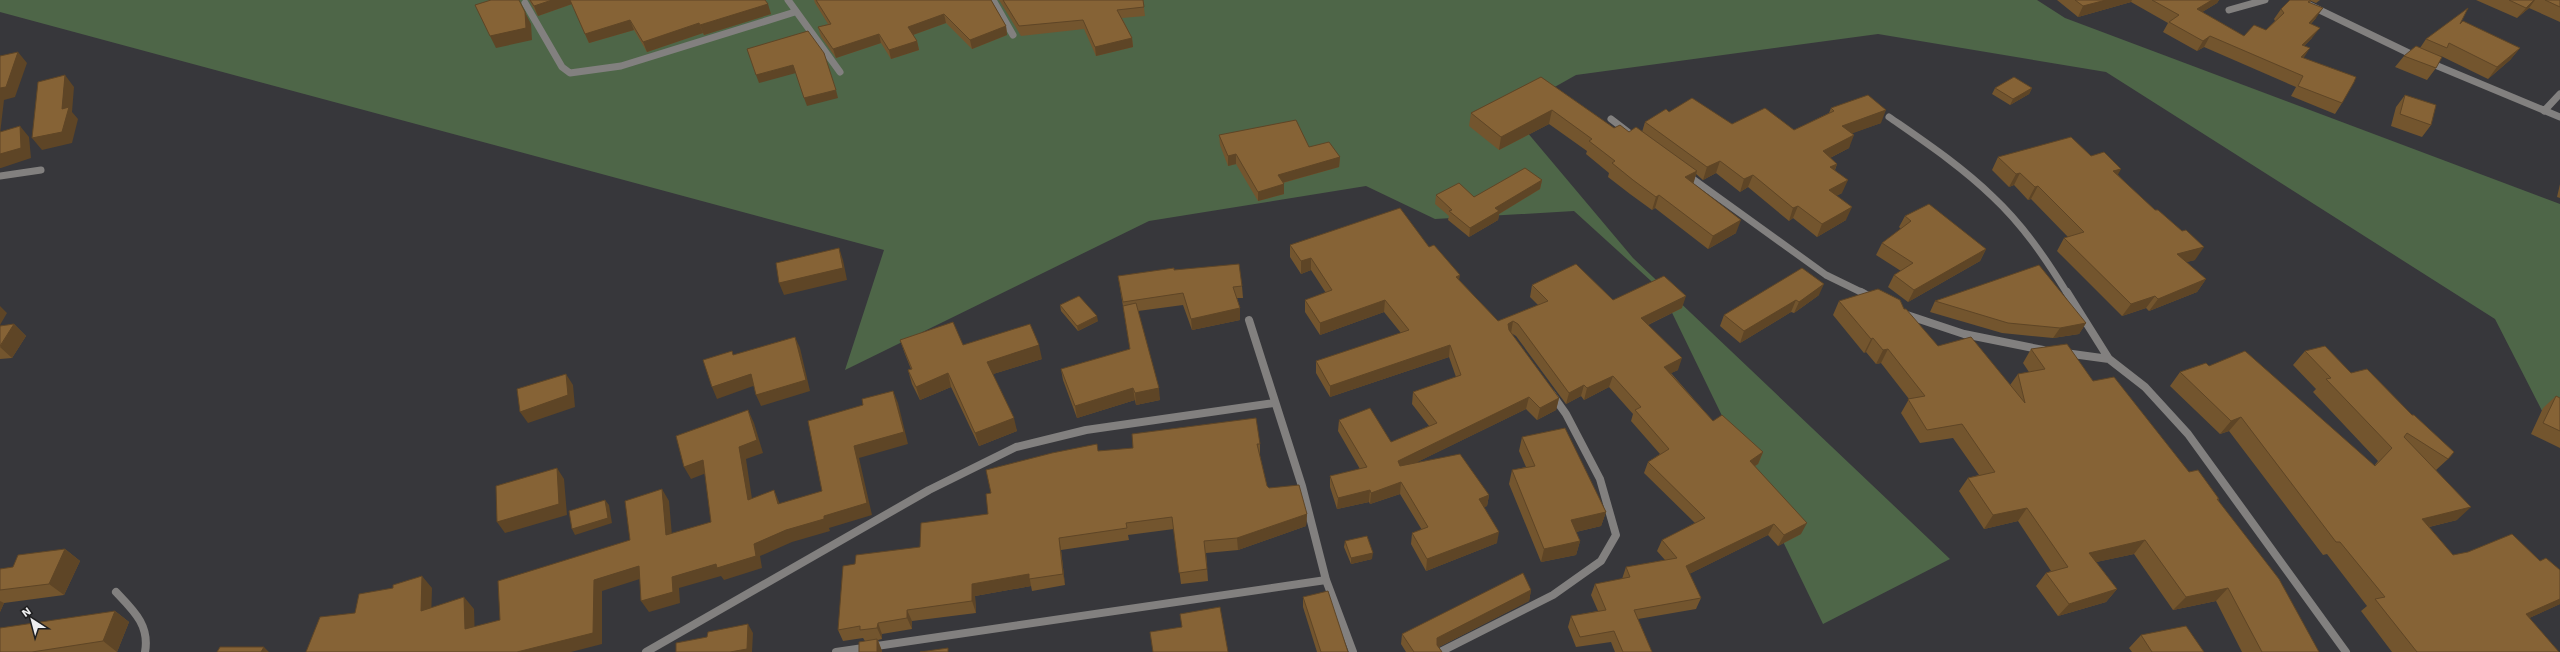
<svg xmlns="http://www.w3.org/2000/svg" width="2560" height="652" font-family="'Work Sans',sans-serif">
  <rect width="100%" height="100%" fill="#37373b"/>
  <path fill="#4e6648" d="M0 0H2037L2065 18 2560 204V446L2495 319 2106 72 1878 34 1576 75 1510 112 1633 258 1950 559 1823 624 1661 290 1574 211 1435 219 1366 186 1149 221 845 370 884 250 0 12Z"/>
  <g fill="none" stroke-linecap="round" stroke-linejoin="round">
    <path stroke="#82807f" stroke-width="7" d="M2229 10 2265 0"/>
    <path stroke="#82807f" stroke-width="7" d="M788 0 840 72
      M993 0 1013 35
      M2299 0 2417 57
      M525 3 562 67 570 73 621 66 795 12
      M2428 62 2560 117
      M2544 111 2560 94
      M1889 117C1925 142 1961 166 1993 197 2023 225 2046 259 2067 293
      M1611 119 1628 132
      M1686 174 1826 275 1863 293
      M0 176 41 170"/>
    <path stroke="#82807f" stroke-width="8" d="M1861 292 1872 298
      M2067 292 2109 359
      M1904 314 1964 334 2043 350
      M1249 320 1302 486 1326 580 1353 652
      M2065 353 2109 359 2145 387 2188 434 2346 652
      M116 592C133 610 150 625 145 652
      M646 652 929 490 1016 447 1086 430 1274 403
      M836 652 1326 580
      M1440 652 1553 595 1601 561 1616 535 1600 479 1566 414 1551 393"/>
  </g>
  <path fill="#73552e" d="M529 0H765L771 14 704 35 703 33 647 52 634 30 589 43 572 4 538 16Z
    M814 0H991L1006 26 1007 35 972 49 946 23 913 35 917 41 919 50 891 59 881 43 836 58 821 37 818 27 828 24 815 3Z
    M999 0H1143L1145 16 1122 18 1132 38 1133 47 1096 56 1084 29 1021 36Z
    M2057 0H2219L2217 3 2202 12 2244 36 2266 30 2275 21 2274 19 2281 9 2290 0H2320L2316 3 2311 1 2310 3 2316 18 2311 24 2312 38 2304 46 2303 57 2342 103 2335 114 2291 96 2296 87 2204 47 2197 51 2163 32 2168 23 2131 2 2078 17Z
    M2476 0H2560V22L2529 8 2517 18Z
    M2460 24 2520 48 2510 60 2488 79 2441 56 2436 68 2427 80 2395 67 2404 56 2420 48 2426 39Z
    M1541 77 1614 128 1629 132H1642L1645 122 1669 112 1732 124 1794 130 1829 113 1831 108 1881 123 1852 133 1849 148 1830 158 1837 164 1835 170 1842 193 1836 196 1846 220 1817 237 1793 218 1789 221 1748 187 1740 192 1716 173 1703 180 1696 174 1693 183 1736 233 1708 249 1655 208 1652 210 1630 194 1608 177 1609 173 1586 154 1587 151 1549 124 1499 150 1469 126 1471 113Z
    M1995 88H2032L2029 94 2010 105 1992 94Z
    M2405 95 2431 125 2422 137 2391 126 2396 107Z
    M1219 135 1309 147 1340 157 1339 167 1283 183 1284 194 1258 201 1236 164 1228 166 1220 145Z
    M2091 156 2118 175 2195 260 2186 262 2206 279 2197 292 2149 311 2146 308 2122 316 2057 251 2064 238 2068 237 2031 199 2028 200 2014 185 2009 187 1992 170 1998 157Z
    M1542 180 1540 189 1499 214 1498 220 1469 237 1448 220 1449 216 1435 204 1436 195 1474 197Z
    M2560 184V198L2557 197Z
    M1905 216 1986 249 1980 261 1908 302 1888 287 1894 275 1901 271 1876 255 1882 243 1901 229 1899 227Z
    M1290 245 1429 247 1459 280 1498 321 1538 305 1530 297 1532 285 1613 300 1682 308 1648 325 1678 370 1671 373 1713 421 1763 452 1758 464 1755 466 1801 534 1778 546 1768 535 1689 574 1701 598 1696 609 1638 619 1652 652H1615L1611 642 1576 647 1568 627 1571 616 1598 611 1591 595 1595 584 1622 579 1626 567 1665 560 1657 551 1662 540 1695 523 1644 473 1648 462 1660 454 1631 421 1633 414 1609 387 1584 400 1581 396 1566 404 1516 336 1511 333 1559 398 1556 410 1537 420 1526 409 1415 463 1489 495 1487 506 1484 507 1497 543 1426 571 1411 544 1412 533 1422 530 1400 494 1370 504 1369 502 1337 509 1330 487V476L1360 469 1338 431 1339 420 1391 442 1429 426 1412 404 1413 392 1456 377 1449 357 1330 397 1316 373V361L1401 333 1384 312 1320 335 1305 312V300L1326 293 1311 270 1301 274 1290 257Z
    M1174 270 1242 286 1243 298H1237L1240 308V320L1192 330 1183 305 1138 311 1160 400 1136 405 1135 400 1077 418 1063 380 1061 369 1130 349 1118 276Z
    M1819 295 1794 313 1791 312 1740 343 1720 326 1724 315Z
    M1839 301 1904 309 1938 346 2010 385 2018 374 2029 372 2023 363 2031 349 2093 381 2189 472 2219 499 2218 500 2319 652H2242L2216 601 2173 610 2134 554 2096 562 2117 589 2106 602 2058 616 2036 586 2046 573 2051 571 2018 521 1984 529 1959 491 1968 478 1979 475 1953 438 1920 443 1901 413 1909 399 1881 363 1876 364 1866 352 1864 353 1833 315Z
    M1935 301 2086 323 2079 334 2053 338 2002 333 1930 312Z
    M1060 305 1098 321 1078 331 1061 311Z
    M14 324 26 336 12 358 0 359V326Z
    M900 340 963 345 1042 359 993 374 1017 431 979 446 951 387 920 400 912 384 908 370 911 369 905 354Z
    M2305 351 2351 373 2448 459 2436 470 2457 520 2429 527 2453 555 2540 561 2560 570V604L2529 618 2559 652H2392L2361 611 2367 606 2327 554 2323 555 2229 431 2220 434 2170 386 2180 372 2209 366 2374 466 2378 461 2313 392 2316 389 2293 365Z
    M2556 396 2560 398V448L2531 434 2543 408Z
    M1522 437 1606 512 1601 526 1576 532 1580 541 1576 555 1541 562 1509 484 1512 470 1526 467 1519 451Z
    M1260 444V456L1267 486 1269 488 1307 514 1306 526 1238 550 1206 553 1208 581 1181 584 1174 529 1128 535 1129 540 1061 550 1065 585 1032 591 1031 586 975 596 976 613 912 621V629L882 634V639L878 640 882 651 865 641 863 638 843 641 838 630 855 564 920 547 988 514 991 493 1098 451Z
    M1345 541 1372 559 1351 564 1344 547Z
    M65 549 80 561 64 595 4 603 0 612V569L13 567Z
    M1531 590 1529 601 1439 647 1442 652H1406L1401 644 1402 634Z
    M1303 597 1348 652H1317L1303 607Z
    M115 611 129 622 117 652H0Z
    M2141 635 2204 652H2132L2129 648Z"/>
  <path fill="#5e4526" d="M552 0H570L572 4 538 16 534 6Z
    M2106 0H2132L2131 2 2078 17 2083 6Z
    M2212 0H2219L2217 3 2191 19 2197 9Z
    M2534 0H2535L2529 8 2517 18 2526 8Z
    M768 4 771 14 704 35 700 25Z
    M2323 8 2316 18 2302 33 2309 23Z
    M525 12 531 24 532 40 496 48 490 36Z
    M944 14 946 23 910 36 908 27Z
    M630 20 634 30 589 43 585 34Z
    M699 23 703 33 647 52 643 42Z
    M1006 26 1007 35 972 49 970 40Z
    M2320 28 2312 38 2295 55 2302 45Z
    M879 34 881 43 836 58 833 49Z
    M2210 36 2204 47 2197 51 2203 41Z
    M1132 38 1133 47 1096 56 1095 47Z
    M917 41 919 50 891 59 889 50Z
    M2310 48 2303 59 2301 57Z
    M2520 48 2510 60 2488 79 2497 67Z
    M18 52 27 63 15 97 4 100 0 134V88Z
    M793 65 796 73 759 83 756 75Z
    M65 75 74 87 72 112 78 119 72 143 42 150 32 138 62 109Z
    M2032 88 2029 94 2010 105 2013 99Z
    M836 90 838 98 807 106 804 98Z
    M1552 110 1549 124 1499 150 1501 137Z
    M1886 110 1881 123 1837 139 1842 126Z
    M20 126 29 137 31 158 1 168H0V154Z
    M1854 135 1849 148 1818 164 1823 151Z
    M1236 154V164L1228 166V156Z
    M1340 157 1339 167 1278 184V175Z
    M1720 161 1716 173 1703 180 1707 167Z
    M1837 164 1832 176 1830 167Z
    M2121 169 2114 182 2113 171Z
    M1697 171 1693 185 1685 177Z
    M2020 173 2014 185 2009 187 2016 174Z
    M1753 175 1748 187 1740 192 1744 179Z
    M1542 180 1540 189 1499 214 1498 220 1469 237 1470 228 1495 208Z
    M1848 180 1842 193 1824 202 1829 190Z
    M1284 184V194L1258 201V192Z
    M2038 186 2031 199 2028 200 2035 187Z
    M1659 195 1655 208 1652 210 1656 197Z
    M1798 206 1793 218 1789 221 1793 208Z
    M1852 207 1846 220 1817 237 1822 224Z
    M1741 220 1736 233 1708 249 1713 236Z
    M2204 247 2195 260 2168 267 2177 254Z
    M839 248 843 260 847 280 784 295 779 283Z
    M1986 249 1980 261 1908 302 1914 290Z
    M1311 258V270L1301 274V261Z
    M1460 275 1458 287 1456 277Z
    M2206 279 2197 292 2149 311 2158 299Z
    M1824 284 1819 295 1794 313 1799 302Z
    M1686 296 1682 308 1637 330 1641 318Z
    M2155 296 2146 308 2122 316 2131 304Z
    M1385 300 1384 312 1320 335V323Z
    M1796 300 1791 312 1740 343 1744 331Z
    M0 306 7 313 0 325Z
    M1240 308V320L1192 330 1191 319Z
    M1097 316 1098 321 1078 331 1077 326Z
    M1513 321 1511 333 1506 336 1508 324Z
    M2086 323 2079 334 2053 338 2060 328Z
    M14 324 26 336 12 358 0 347Z
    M795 337 800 348 810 391 761 406 756 395Z
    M1873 338 1866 352 1864 353 1871 339Z
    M1039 345 1042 359 990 375 987 362Z
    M1450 345 1449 357 1330 397V386Z
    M1888 349 1881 363 1876 364 1883 350Z
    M1682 358 1678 370 1661 378 1664 367Z
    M948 373 951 387 920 400 916 387Z
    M566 374 573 385 575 407 528 423 520 412Z
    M751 374 756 385 717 399 712 387Z
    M1613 376 1609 387 1584 400 1587 388Z
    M1584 385 1581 396 1566 404 1569 393Z
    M1133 388 1135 400 1077 418 1075 406Z
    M1159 388 1160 400 1136 405 1135 393Z
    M893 391 898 403 908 444 859 458 872 515 829 528 830 531 792 542 760 556 762 568 724 580 721 576 679 588 680 603 649 612 641 601 672 577 716 564 754 544 786 530 824 516 854 446Z
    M1529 397 1526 409 1397 472 1398 461Z
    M1559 398 1556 410 1537 420 1540 408Z
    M748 410 754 423 763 453 746 459 754 512 748 500 739 447Z
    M2241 417 2229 431 2220 434 2231 421Z
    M1014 418 1017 431 979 446 975 433Z
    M1763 452 1758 464 1745 472 1750 461Z
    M703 460 709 472 691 479 684 467Z
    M557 468 564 479 567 515 505 533 497 522Z
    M1401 482 1400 494 1370 504 1371 493Z
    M662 489 669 501 673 547 666 535Z
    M774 490 779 502 784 516 778 504Z
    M1370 490 1369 502 1337 509 1338 498Z
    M1489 495 1487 506 1477 510 1479 499Z
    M605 500 609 505 612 523 575 535 572 529Z
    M2471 507 2457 520 2408 532 2422 519Z
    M2027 508 2018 521 1984 529 1993 515Z
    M1606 512 1601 526 1567 534 1571 520Z
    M1307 514 1306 526 1238 550 1237 538Z
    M1807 523 1801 534 1778 546 1784 535Z
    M1774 524 1768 535 1681 578 1686 566Z
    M1499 532 1497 543 1426 571 1427 559Z
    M1059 538 1061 550 1065 585 1063 574Z
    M2145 540 2134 554 2078 566 2089 553Z
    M1580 541 1576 555 1541 562 1544 549Z
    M65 549 80 561 64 595 49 584Z
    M1373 553 1372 559 1351 564V558Z
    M639 566 646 577 602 591V644L571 652H517L594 580Z
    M1029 574 1031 586 975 596 976 613 972 601V584Z
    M422 576 432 588 431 622 421 611Z
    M2228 588 2216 601 2173 610 2186 597Z
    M2117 589 2106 602 2058 616 2069 604Z
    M1531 590 1529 601 1435 649 1437 638Z
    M464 597 474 609 475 641 465 629Z
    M2560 599V604L2510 627 2526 614Z
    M0 601 4 603 0 612Z
    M907 610 912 621V629L907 618Z
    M115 611 129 622 117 652 103 641Z
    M878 623 882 634V639L877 628Z
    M748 624 753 633 752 652H730Z
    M877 639 882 651V652H877Z
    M264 647 269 652H261Z"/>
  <path fill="#866336" stroke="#5e4526" d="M491 0H519L525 12 526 28 490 36 475 5Z
    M530 0H552L534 6Z
    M570 0H765L768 4 700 25 699 23 643 42 630 20 585 34Z
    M816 0H991L1006 26 970 40 944 14 908 27 917 41 889 50 879 34 833 49 818 27 831 24Z
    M1003 0H1143L1144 7 1117 10 1132 38 1095 47 1083 20 1019 26Z
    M2075 0H2106L2083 6Z
    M2152 0H2212L2197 9 2244 36 2254 25 2266 30 2284 13 2281 9 2290 0H2311L2308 2 2323 8 2309 23 2320 28 2302 45 2310 48 2301 57 2356 77 2354 82 2342 103 2298 86 2303 76 2210 36 2203 41 2169 22 2179 15Z
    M2509 0H2534L2526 8Z
    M2545 0H2560V7Z
    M2468 8 2460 24 2463 21 2520 48 2497 67 2449 43 2447 48 2426 39Z
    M808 31 824 53 836 90 804 98 793 65 756 75 747 49Z
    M2416 46 2442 57 2436 68 2404 56Z
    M18 52 6 87 0 88V56Z
    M65 75 62 109 69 107 62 132 32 138 38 82Z
    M1541 77 1614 128 1620 125 1629 132 1636 127 1697 171 1685 177 1741 220 1713 236 1659 195 1656 197 1633 180 1612 163 1615 161 1589 141 1592 139 1552 110 1501 137 1471 113Z
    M2014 77 2032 88 2013 99 1995 88Z
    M1868 95 1886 110 1842 126 1854 135 1823 151 1837 164 1830 167 1848 180 1829 190 1852 207 1822 224 1798 206 1793 208 1753 175 1744 179 1720 161 1707 167 1645 122 1666 109 1669 112 1692 98 1732 124 1765 108 1794 130 1834 111 1831 108Z
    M2405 95 2436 105 2431 125 2400 114Z
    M1296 120 1309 147 1329 142 1340 157 1278 175 1284 184 1258 192 1236 154 1228 156 1219 135Z
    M20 126 21 148 0 154V132Z
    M2071 137 2091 156 2104 152 2121 169 2113 171 2155 210H2158L2182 231 2186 230 2204 247 2177 254 2206 279 2158 299 2155 296 2131 304 2064 238 2084 232 2038 186 2035 187 2020 173 2016 174 1998 157Z
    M1525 168 1542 180 1495 208 1499 211 1470 228 1449 211 1452 210 1436 195 1459 183 1474 197Z
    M1929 204 1986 249 1914 290 1894 275 1913 263 1882 243 1911 221 1905 216Z
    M1400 208 1429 247 1434 245 1460 275 1456 277 1498 321 1548 301 1532 285 1576 264 1613 300 1664 276 1686 296 1641 318 1682 358 1664 367 1713 421 1722 415 1763 452 1750 461 1807 523 1784 535 1774 524 1686 566 1701 598 1634 610 1652 652H1623L1614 631 1580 637 1571 616 1606 610 1595 584 1630 577 1626 567 1677 558 1662 540 1705 518 1648 462 1669 449 1635 410 1641 407 1613 376 1587 388 1584 385 1569 393 1518 324 1513 321 1508 324 1509 330 1559 398 1540 408 1529 397 1398 461 1400 466 1460 454 1489 495 1479 499 1499 532 1427 559 1412 533 1428 527 1401 482 1371 493 1370 490 1338 498 1330 476 1367 467 1339 420 1370 408 1391 442 1437 423 1413 392 1461 375 1450 345 1330 386 1316 361 1409 330 1385 300 1320 323 1305 300 1332 290 1311 258 1301 261 1290 245Z
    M839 248 843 268 779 283 776 263Z
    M1239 264 1242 286 1233 287 1240 308 1191 319 1183 293 1123 302 1118 276 1174 268V270Z
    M2039 265 2086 323 2060 328 2008 323 1935 301Z
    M1802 268 1824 284 1799 302 1796 300 1744 331 1724 315Z
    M1878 289 1900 300 1904 309H1906L1938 346 1971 337 2025 403 2018 374 2045 369 2031 349 2067 344 2093 381 2114 377 2189 472 2198 470 2219 499H2217L2279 579 2319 652H2262L2228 588 2186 597 2145 540 2089 553 2117 589 2069 604 2046 573 2068 567 2027 508 1993 515 1968 478 1995 472 1962 424 1927 430 1908 399 1925 396 1888 349 1883 350 1873 338 1871 339 1839 301Z
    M1079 296 1097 316 1077 326 1060 305Z
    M1136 303 1159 388 1135 393 1133 388 1075 406 1061 369 1130 349 1123 306Z
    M953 322 963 345 1030 324 1039 345 987 362 1014 418 975 433 948 373 916 387 908 370 912 369 900 340Z
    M14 324 0 346V326Z
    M795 337 806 380 756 395 751 374 712 387 703 360 732 351 733 355Z
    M2325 346 2351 373 2367 369 2412 415H2414L2454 452 2448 459 2407 433 2404 437 2471 507 2422 519 2453 555 2468 552 2512 534 2540 561 2546 558 2560 570V599L2526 614 2559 652H2417L2375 599 2385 597 2340 542H2336L2241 417 2231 421 2180 372 2206 363 2209 366 2245 351 2375 466 2392 448 2326 379 2331 378 2305 351Z
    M566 374 568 395 520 412 517 389Z
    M893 391 904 432 854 446 867 503 824 516V519L786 530 754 544 756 556 717 568 716 564 672 577 673 592 641 601 639 566 594 580 593 633 517 652H306L320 617 355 613 359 594 393 588V585L422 576 421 611 464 597 465 629 500 620 498 581 630 540 625 501 662 489 666 535 711 522 703 460 684 467 676 436 748 410 757 440 739 447 748 500 774 490 778 504 822 491 808 421 863 405 862 399Z
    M2556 396 2560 398V431L2543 423Z
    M1256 418 1260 444H1257L1267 486 1269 488 1299 485 1307 514 1237 538 1204 541 1207 569 1179 573 1172 517 1126 523 1127 528 1059 538 1063 574 1029 579V574L972 584V601L907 610V618L878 623 877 628 860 630V626L838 630 843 566 855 564 856 555 920 547 921 523 988 514 986 494 991 493 986 470 1052 453 1097 444 1098 451 1133 448 1132 434Z
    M1565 428 1606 512 1571 520 1580 541 1544 549 1512 470 1535 466 1522 437Z
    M557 468 559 504 497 522 496 486Z
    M605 500 608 518 572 529 569 511Z
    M1367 536 1373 553 1351 558 1345 541Z
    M65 549 49 584 0 590V569L13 567 18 555Z
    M1523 573 1531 590 1437 638V645L1442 652H1414L1402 634Z
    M1328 591 1348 652H1321L1303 597Z
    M1220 607 1228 652H1153L1150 632 1182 627 1180 614Z
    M115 611 103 641 32 652H0V628Z
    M748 624 747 649 730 652H676V643L707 637 708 632Z
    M2186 626 2204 652H2152L2141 635Z
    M877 639V652H859V642Z
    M220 647H264L261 652H217Z
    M948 648V652H920Z"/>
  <g transform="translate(32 620) rotate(324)" stroke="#1f1f21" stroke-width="3" paint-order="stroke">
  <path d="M0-3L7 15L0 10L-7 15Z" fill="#ededef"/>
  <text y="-6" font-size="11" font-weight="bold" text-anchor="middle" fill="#ededef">N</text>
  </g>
</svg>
